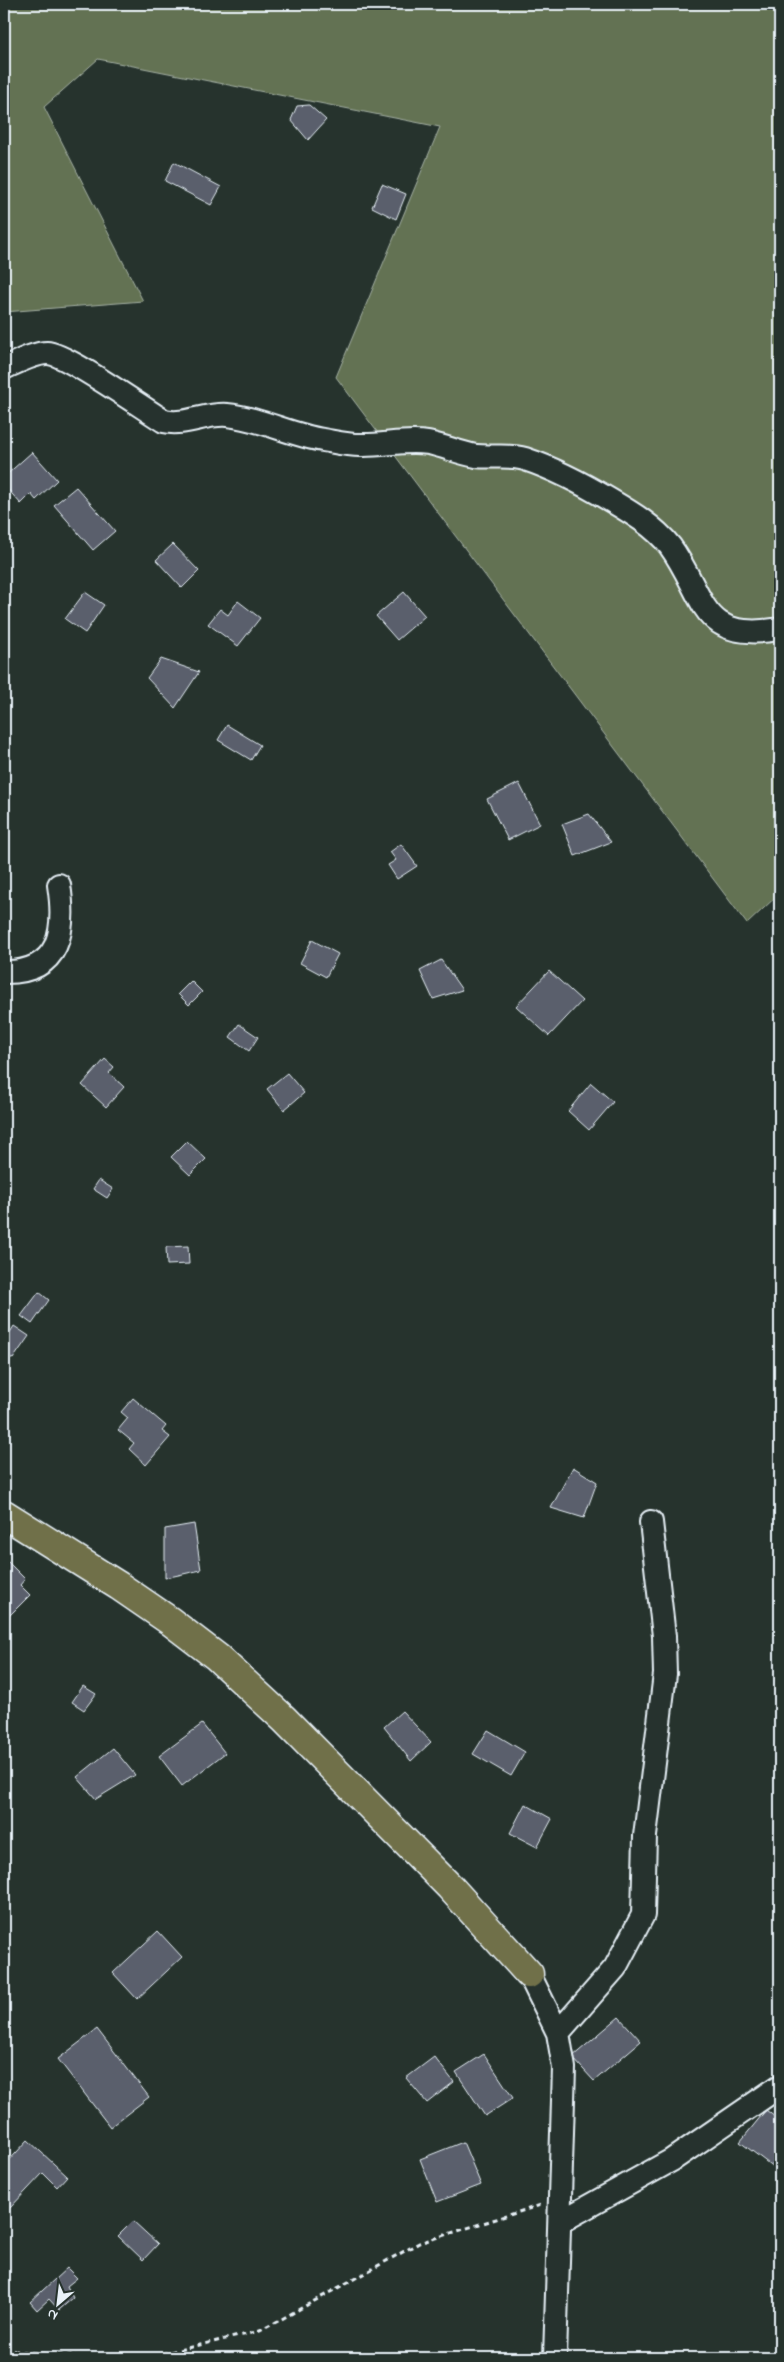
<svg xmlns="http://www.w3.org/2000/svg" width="784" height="2362" font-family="'Indie Flower',sans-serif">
  <rect width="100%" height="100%" fill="#26332d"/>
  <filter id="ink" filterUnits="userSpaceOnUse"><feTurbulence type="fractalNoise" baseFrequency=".02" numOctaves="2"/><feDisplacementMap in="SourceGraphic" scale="10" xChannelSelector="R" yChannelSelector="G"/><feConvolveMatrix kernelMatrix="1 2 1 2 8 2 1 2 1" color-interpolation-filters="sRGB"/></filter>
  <g filter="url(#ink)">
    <path fill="#647253" stroke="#a6b2a6" d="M4 4H780V893L747 924 336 377 440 127 98 59 44 107 143 301 4 312Z"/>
    <path fill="#5a5f6c" stroke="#e8f1f8" d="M309 105 326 120 308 140 291 120 297 106Z
      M174 162 221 187 211 205 165 181Z
      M382 184 406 194 396 219 372 207Z
      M32 452 57 480 36 500 31 494 21 504 4 485V477Z
      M76 487 115 531 93 550 54 505Z
      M173 544 199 571 182 588 156 560Z
      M85 592 104 605 85 633 65 619Z
      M404 592 425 616 397 640 376 616Z
      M238 601 260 618 238 646 208 624 220 609 228 615Z
      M161 659 199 672 175 708 147 678Z
      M227 725 260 745 251 760 218 740Z
      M519 783 540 824 508 840 487 799Z
      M589 814 611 842 575 856 562 824Z
      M401 844 417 866 397 879 388 865 396 860 390 852Z
      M312 940 338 954 326 977 300 963Z
      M441 960 462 990 433 999 420 971Z
      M549 971 582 1001 549 1036 516 1006Z
      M191 981 202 992 189 1005 178 994Z
      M239 1024 258 1037 249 1051 230 1037Z
      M105 1059 114 1067 109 1073 124 1087 106 1107 82 1085Z
      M287 1073 304 1093 284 1110 267 1089Z
      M591 1083 613 1102 589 1130 568 1111Z
      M187 1141 206 1159 190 1175 171 1157Z
      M99 1180 113 1189 107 1198 93 1189Z
      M188 1246 189 1264 167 1265 166 1247Z
      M39 1292 49 1300 32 1324 21 1316Z
      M14 1326 29 1336 13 1359 4 1353V1342Z
      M133 1398 166 1426 162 1431 170 1437 146 1465 129 1449 134 1443 118 1430 128 1418 121 1412Z
      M573 1467 597 1482 584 1518 551 1508Z
      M194 1524 201 1570 165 1578V1529Z
      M6 1560 25 1579 20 1585 30 1595 10 1615 4 1609V1562Z
      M83 1686 96 1694 84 1710 72 1702Z
      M780 1705V1715L775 1710Z
      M402 1711 431 1742 411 1761 384 1727Z
      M202 1724 225 1753 182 1786 159 1756Z
      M488 1730 525 1752 511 1776 473 1754Z
      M113 1748 135 1775 96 1799 77 1777Z
      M525 1804 552 1819 537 1847 510 1833Z
      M158 1931 182 1957 137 1999 113 1973Z
      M619 2017 641 2041 594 2081 572 2057Z
      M97 2029 149 2097 110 2127 58 2059Z
      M484 2054 513 2098 485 2116 456 2072Z
      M434 2057 454 2082 427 2103 406 2078Z
      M766 2110 780 2121V2158L773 2167 740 2142Z
      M28 2140 67 2176 57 2187 43 2173 10 2208 4 2202V2166Z
      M463 2142 481 2185 437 2202 420 2159Z
      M133 2221 158 2244 143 2260 118 2236Z
      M67 2268 77 2278 67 2286 73 2298 59 2310 49 2299 37 2310 30 2302Z"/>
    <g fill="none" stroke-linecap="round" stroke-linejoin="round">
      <g stroke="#e8f1f8" stroke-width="26">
        <path id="minor" d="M4 368C16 363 34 353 47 353 65 353 144 409 164 421 185 426 206 413 227 415 260 418 290 435 323 440 335 442 348 445 360 445 383 446 406 439 428 443 444 446 459 453 476 456 492 458 509 454 525 459 552 468 585 485 610 500 632 513 654 526 670 546 707 597 698 643 780 629
          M4 972C61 973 66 930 59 885
          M529 1974 558 2033 564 2068 555 2358
          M558 2033 615 1968 643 1915 645 1836 665 1674 664 1636 651 1522
          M560 2222 672 2160 780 2086"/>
      </g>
      <g stroke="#e8f1f8" stroke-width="31">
        <path id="major" d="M4 1514 119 1586 170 1621 217 1657 284 1719 450 1887 529 1974"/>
      </g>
      <path stroke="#e8f1f8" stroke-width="3" stroke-dasharray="5 4" stroke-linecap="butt" d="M4 2350 89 2358
        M144 2358 260 2331 419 2243 541 2205"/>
      <use href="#minor" stroke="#26332d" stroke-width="22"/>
      <use href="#major" stroke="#70704a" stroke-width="28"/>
    </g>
  </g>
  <rect width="784" height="2362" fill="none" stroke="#26332d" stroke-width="20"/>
  <rect x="10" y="10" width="764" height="2342" fill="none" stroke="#e8f1f8" stroke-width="2" filter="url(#ink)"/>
  <g transform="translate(58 2304) rotate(208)" stroke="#26332d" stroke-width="4" paint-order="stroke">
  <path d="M0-4L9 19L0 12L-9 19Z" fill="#e8f1f8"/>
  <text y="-8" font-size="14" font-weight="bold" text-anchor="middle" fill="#e8f1f8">N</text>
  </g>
</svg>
